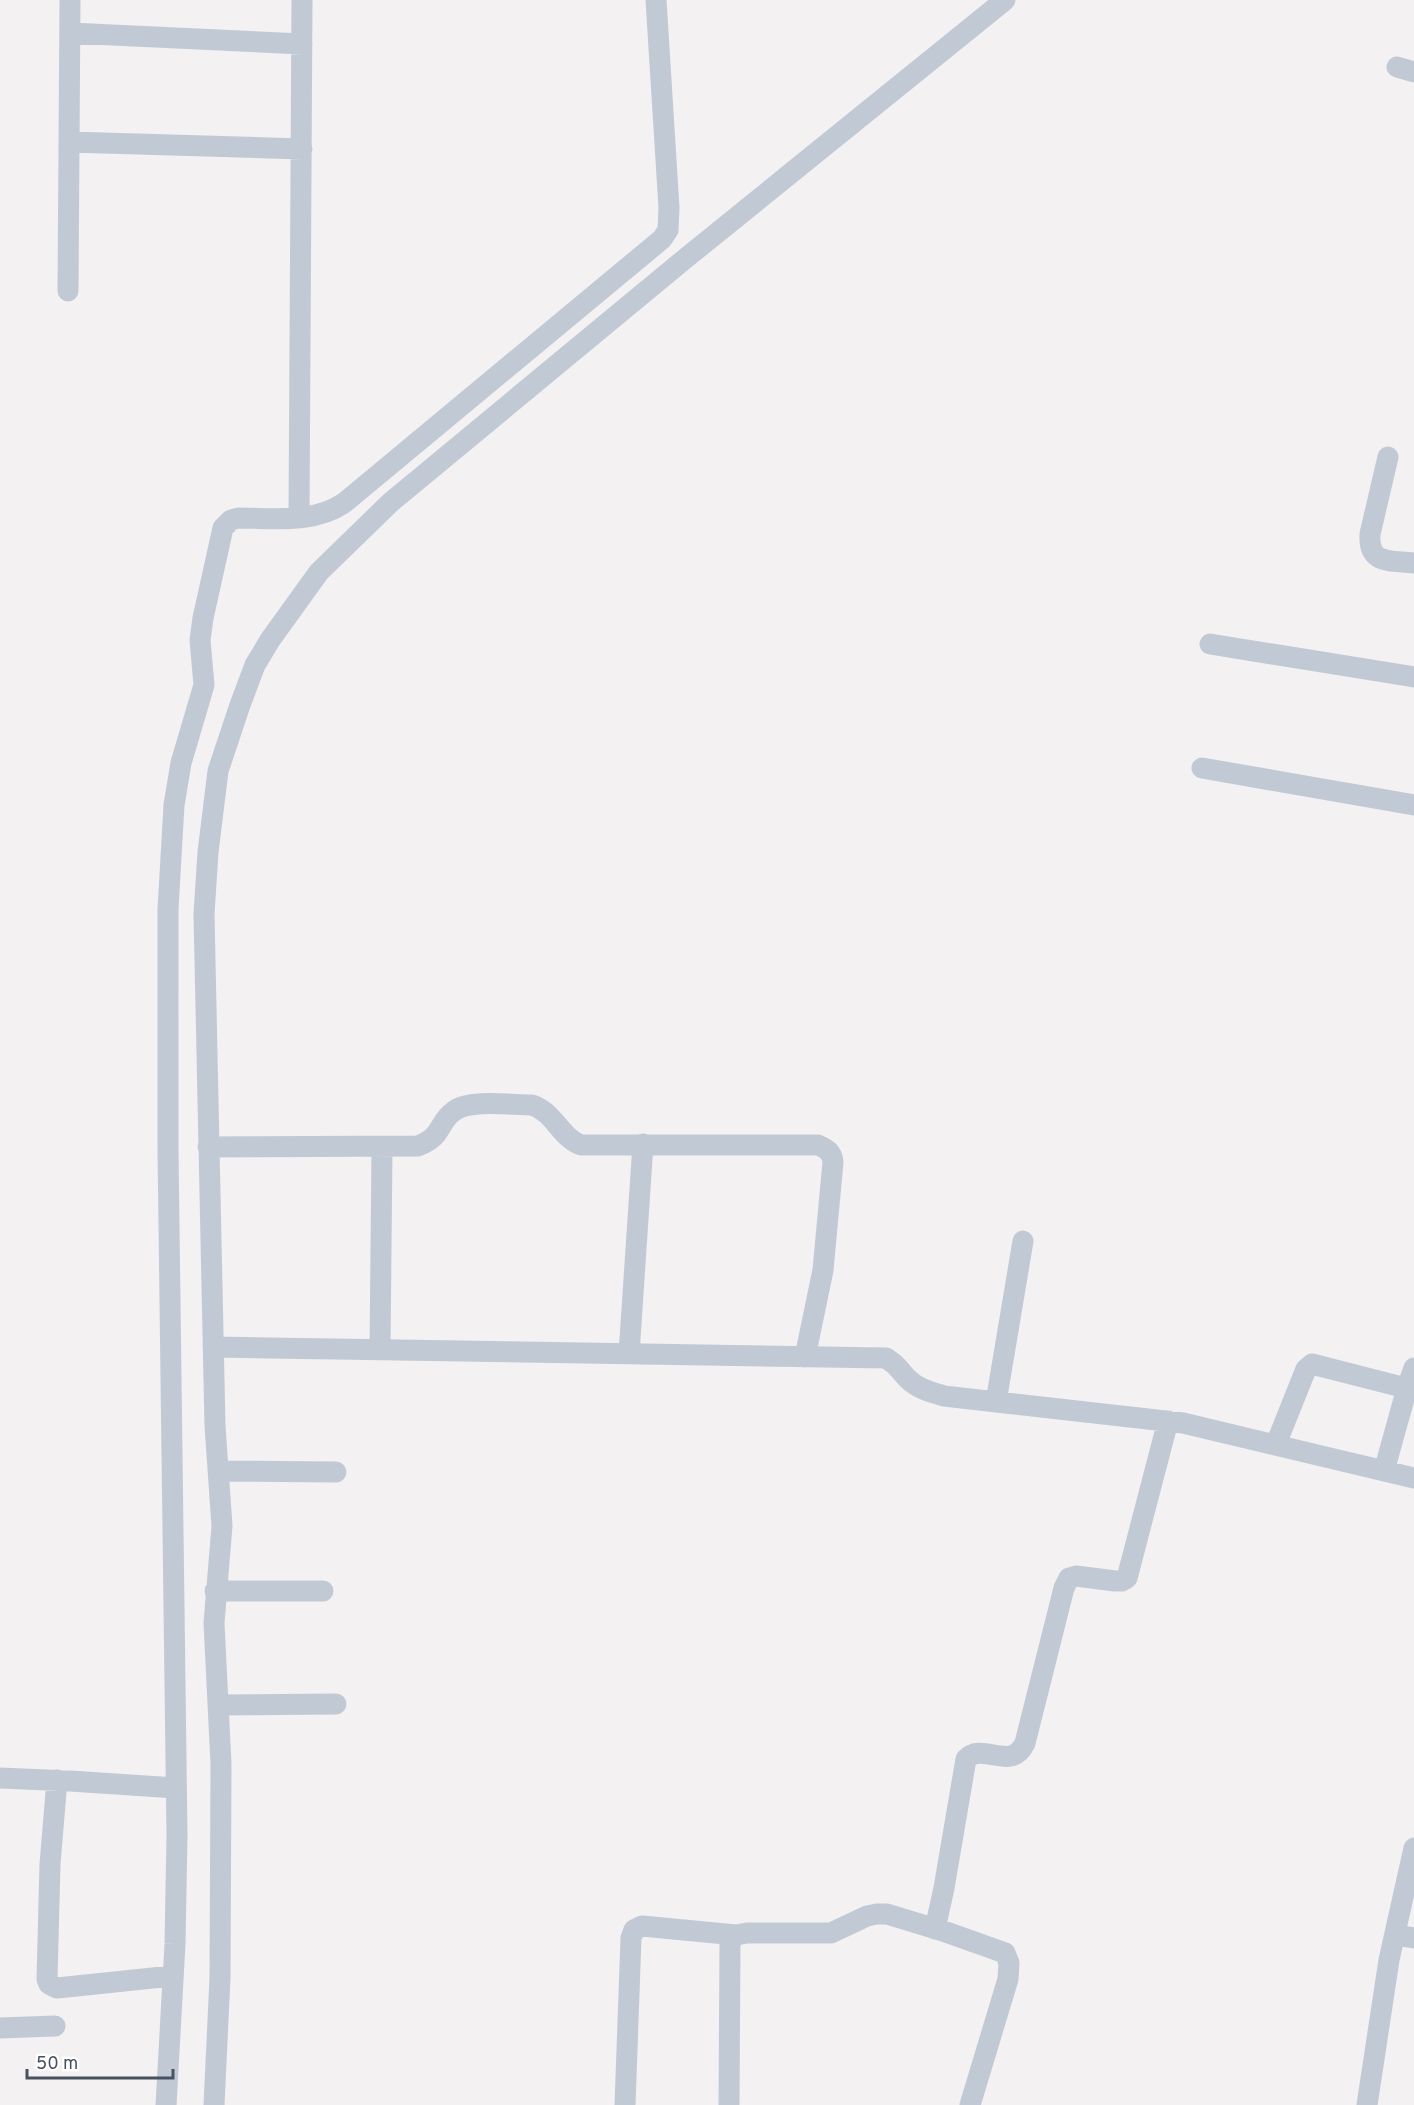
<svg xmlns="http://www.w3.org/2000/svg" width="1414" height="2105" font-family="Overpass,sans-serif">
  <rect width="100%" height="100%" fill="#f3f1f1"/>
  <g fill="none" stroke-linecap="round" stroke-linejoin="round">
    <path stroke="#c1cad4" stroke-width="21" d="M70 33 302 44
      M1397 67 1414 72
      M69 142 302 149
      M68 291 70 0
      M1388 457 1370 534C1368 565 1390 560 1414 563
      M299 518 302 0
      M1210 644 1414 677
      M1202 768 1414 805
      M208 1147 418 1146C444 1136 437 1123 454 1111 469 1099 512 1105 532 1105 554 1112 560 1137 581 1145H818C827 1149 832 1152 833 1162L823 1270 805 1357
      M213 1347 886 1358C899 1366 898 1369 908 1379 918 1389 931 1392 944 1396L1183 1423 1414 1478
      M380 1350 382 1147
      M629 1354 643 1144
      M996 1402 1023 1241
      M1276 1444 1306 1369 1312 1364 1414 1390
      M219 1471 336 1472
      M1384 1471 1407 1388 1414 1368
      M215 1591H323
      M218 1705 336 1704
      M0 1778 70 1781 176 1788
      M57 1780 50 1864 47 1979 49 1984 57 1988 172 1976
      M935 1929 944 1888 966 1759C982 1741 1011 1773 1025 1743L1064 1588 1069 1578 1076 1576 1115 1581H1122L1127 1578 1168 1421
      M1395 1935 1414 1938
      M0 2028 55 2026
      M166 2105 175 1944 177 1836 168 1149V909L174 805 181 763 204 685 200 640 203 618 223 528 231 520 238 518C273 518 313 524 344 503L662 239 668 230 669 208 656 0
      M214 2105 220 1978 221 1764 214 1623 222 1526 215 1426 204 914 208 852 218 771 240 705 255 665 270 640 319 572 391 502 686 258 1005 0
      M625 2105 631 1938 634 1930 642 1926 736 1935
      M729 2105 730 1942 736 1935 747 1933H831L867 1916 877 1914H887L946 1932 1005 1953 1009 1963 1008 1979 970 2105
      M1367 2105 1389 1960 1414 1848"/>
  </g>
  <path d="M27 2069v9h146v-9" fill="none" stroke="#475260" stroke-width="3"/>
  <text x="36" y="2069" font-size="18" fill="#475260" stroke="#ffffff" stroke-width="4.5" paint-order="stroke">50 m</text>
</svg>
